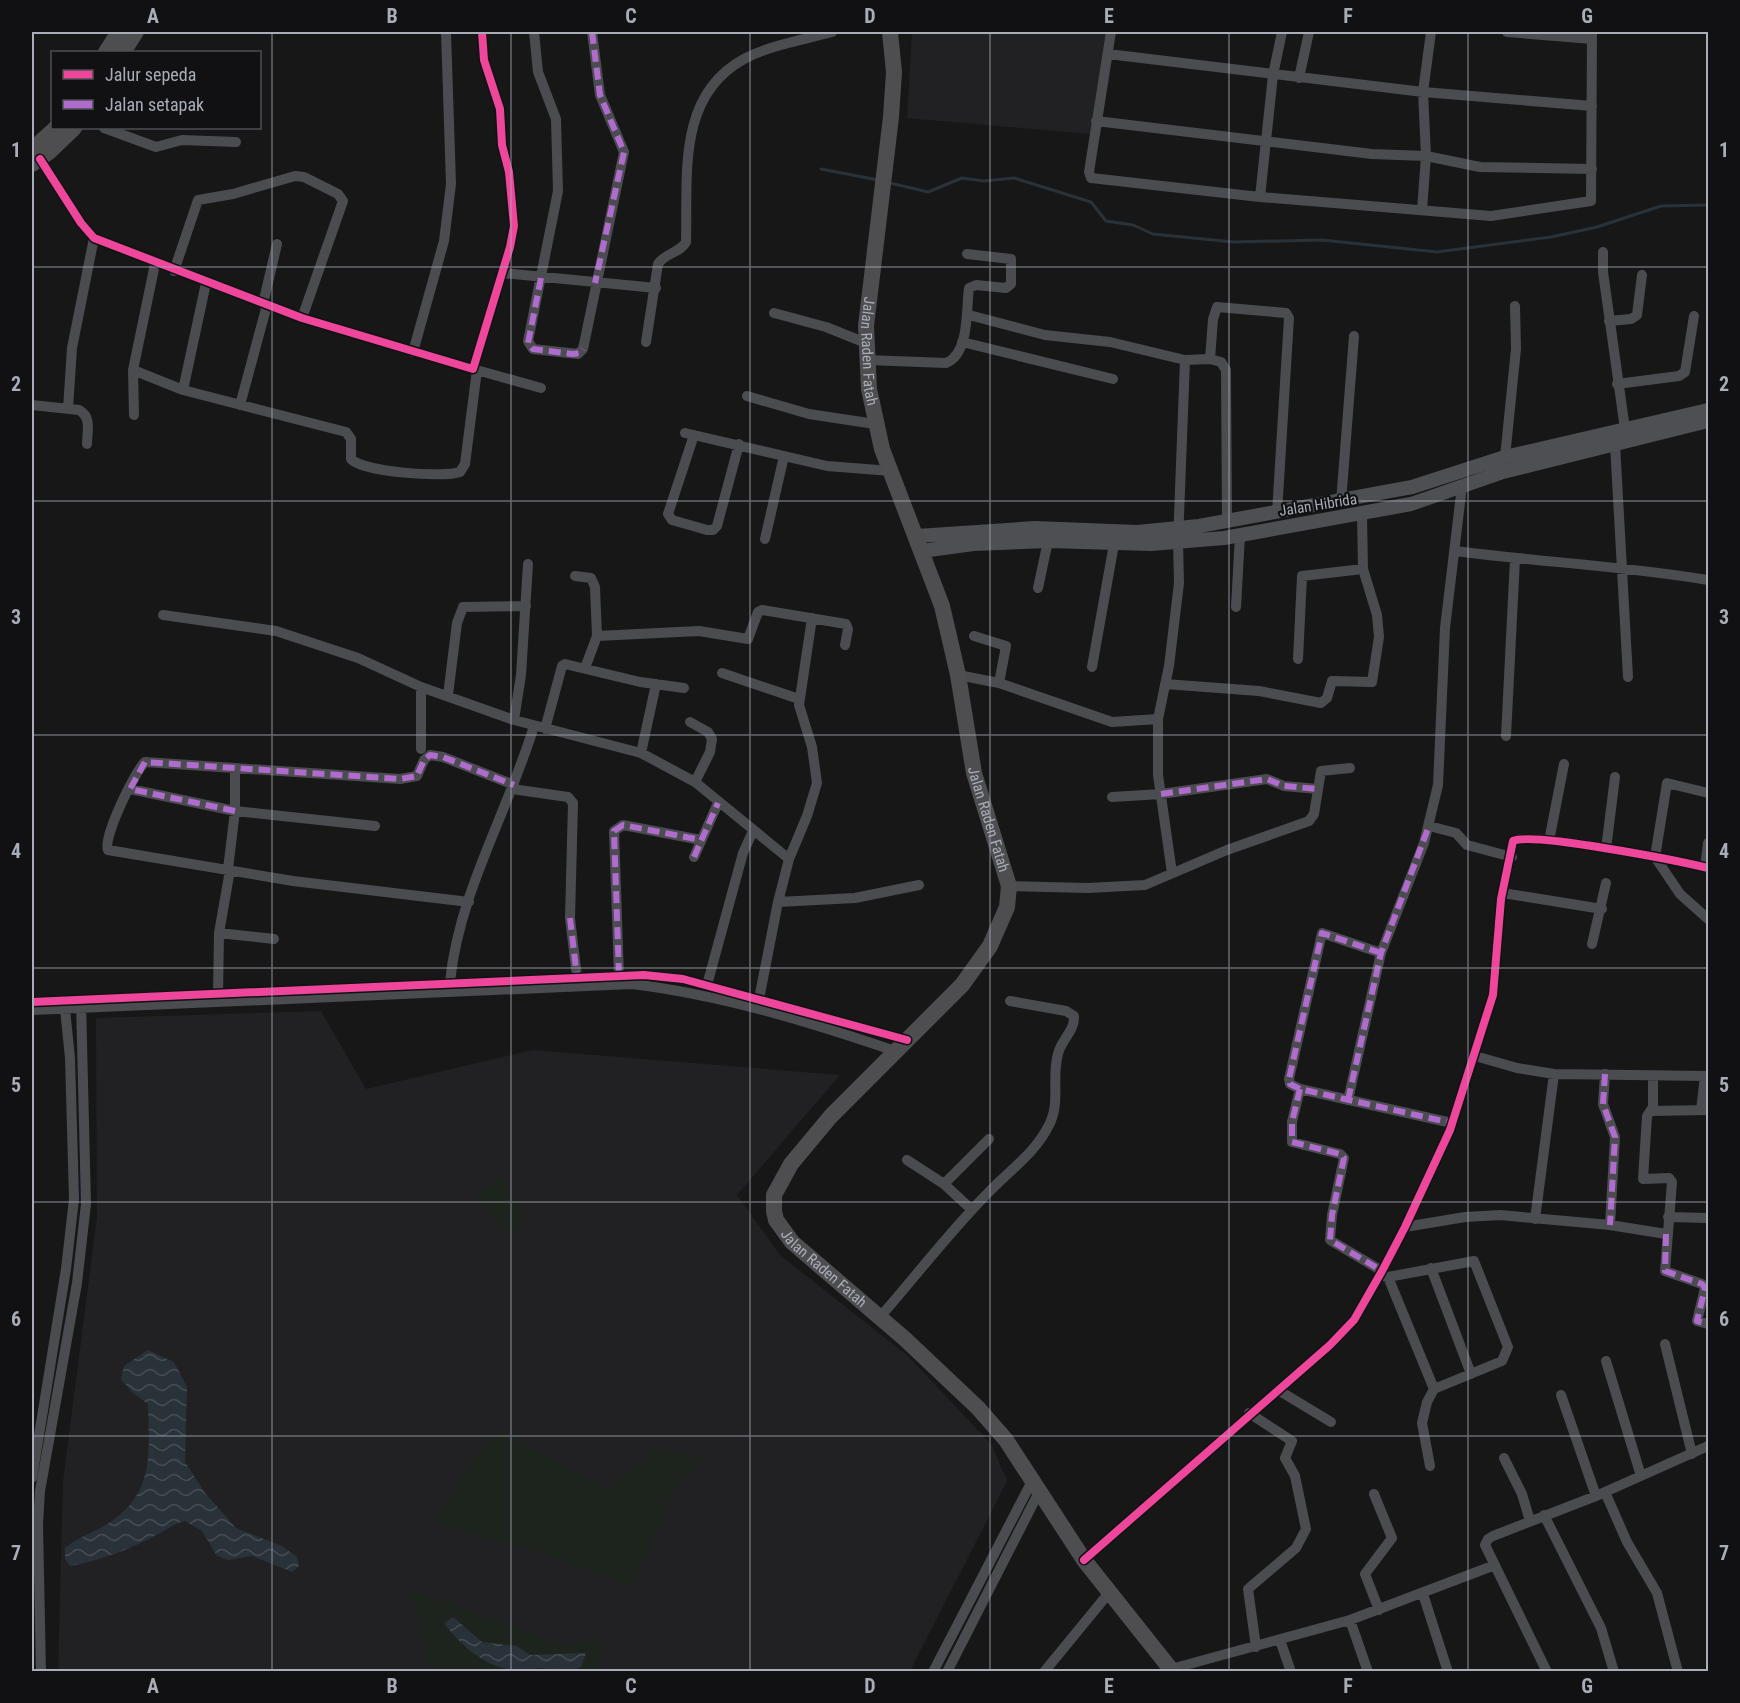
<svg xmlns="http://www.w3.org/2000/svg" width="1740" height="1703" font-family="'Roboto Condensed',sans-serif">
  <defs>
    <pattern id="water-waves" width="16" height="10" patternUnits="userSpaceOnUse" patternTransform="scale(1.5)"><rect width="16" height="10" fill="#2a3239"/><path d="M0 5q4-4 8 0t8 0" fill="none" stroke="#464d54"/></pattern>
  </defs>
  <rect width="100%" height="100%" fill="#171717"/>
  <path fill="#212123" d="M912 32H1109L1101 135 907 118Z
    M321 1011 366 1089 533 1050 840 1075 737 1195 780 1255 908 1356 992 1445 1007 1481 910 1671 58 1672 63 1481 97 1216 96 1018Z"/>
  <path fill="#1d241e" d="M500 1178 529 1217 506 1235 476 1196Z
    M502 1429 604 1490 658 1448 707 1457 677 1485 632 1586 525 1548 434 1523 471 1460Z
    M410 1589 563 1645 606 1640 595 1671H438L430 1665Z"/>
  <path fill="url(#water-waves)" d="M148 1350 174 1362 187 1387 185 1462 205 1493 236 1528 282 1546 297 1557 299 1566 292 1572 252 1556 228 1560 217 1556 202 1531 185 1521C174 1524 169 1528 160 1533 134 1548 99 1561 70 1566L65 1559V1548C78 1537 95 1532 109 1523 155 1493 149 1453 148 1404L133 1393 121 1379 124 1366Z
    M453 1617 482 1642 517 1646 530 1655 586 1653 581 1667C566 1675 554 1670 539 1668 533 1668 527 1672 521 1671 487 1669 463 1648 444 1623Z"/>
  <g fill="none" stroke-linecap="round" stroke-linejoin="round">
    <path stroke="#2a3239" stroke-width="3" d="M821 169 878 180
      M890 183 928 192 962 178 984 181 1014 178 1091 202 1106 221 1133 225 1153 234 1233 242 1322 240 1437 252 1551 237 1597 227 1661 206 1708 205"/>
    <path stroke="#4b4c50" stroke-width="10" d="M534 32 538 72 556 119 558 191 528 341 533 349 578 354 583 349 624 152 600 95 592 32
      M1111 32 1089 172 1091 178 1260 197 1491 216 1591 201 1592 32
      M1507 32 1592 39
      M1108 54 1423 92 1592 106
      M1299 78 1309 32
      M1096 121 1372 154 1426 156 1480 167 1592 169
      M104 128 156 147 182 140 236 142
      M40 159 81 223 94 238 302 318 473 369 510 247 514 226 509 172 502 145 500 109 484 60 482 32
      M1260 197 1273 75 1282 32
      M1422 210 1426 156 1423 92 1431 32
      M1603 252V272L1625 429
      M174 271 198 200 233 194 295 176 304 177 338 194 343 201 302 318
      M503 273 656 288
      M206 283 183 390 346 432 351 439V459C363 472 443 478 460 472L465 464 477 370
      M263 304 277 244
      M774 313 826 327 866 343
      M969 315 1045 335 1110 342 1185 360 1210 359 1213 319 1217 307 1286 313 1289 318 1277 513
      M1609 321 1631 319 1637 315 1642 275
      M646 342 658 264C665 253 680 253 686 242 688 177 676 96 744 59 770 45 803 40 832 32
      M962 342 1113 379
      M413 352 444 241 451 184 446 32
      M1210 359 1221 362 1226 370 1227 520
      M867 360 946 363C970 354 966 308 969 288L976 285 1006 288 1011 284V259L967 254
      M473 369 541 388
      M133 370 183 390
      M1617 384 1679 376 1685 372 1694 316
      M747 396 809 414 875 424
      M32 405 79 410C92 417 87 432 87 444
      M240 405 267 305
      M68 409 72 348 94 238
      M134 415 133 370 155 264
      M685 433 827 466 891 471
      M694 435 668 514 672 520 707 530H713L717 526 739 444
      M1615 444 1628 677
      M1505 457 1516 349 1515 306
      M1341 502 1354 336
      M765 539 784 456
      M1455 551C1540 562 1625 566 1708 580
      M575 576 591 578 595 587 597 636 585 668
      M1038 588 1048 541
      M1236 607 1240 535
      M163 615 276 631 358 658 421 687 514 720 641 753 695 782 789 859 778 902
      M597 636 699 631 748 639 758 612 762 610 846 624 848 629 845 645
      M974 636 1006 646 999 683
      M1298 659 1302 576 1363 569
      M1092 667 1114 544
      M722 673 799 699
      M958 675 999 683 1112 722 1158 719
      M1165 684 1259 691 1321 703 1327 698 1332 681 1372 682 1379 637 1377 615 1363 569 1362 515
      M421 687V749
      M448 695 457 623 463 607 526 606
      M514 720 521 675 528 564
      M690 722 708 732 712 739 710 752 695 782
      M545 729 562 666 565 664 640 682 684 688
      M1506 736 1515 559
      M641 753 656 684
      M130 789 235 811 375 826
      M512 789 568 797 573 803 570 918 577 977
      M1708 793 1667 783 1655 857 1680 894 1708 919
      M1112 797 1161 794 1267 779 1284 786 1318 789
      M1429 826 1456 833 1467 845 1512 857
      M1549 841 1564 764
      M1606 849 1615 777
      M694 857 718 803
      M789 859 807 816 817 783 812 747 799 705 812 618
      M1705 867 1708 843
      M228 869 235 811V770
      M1172 873 1158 775V719L1169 666 1179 583 1178 542 1185 360
      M1009 886 1088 888 1145 885 1227 850 1309 821 1314 814 1321 771 1350 768
      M1503 893 1602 909
      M469 902 293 881 114 851 108 850C102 839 135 771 145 762L400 779 417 776 424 760 430 755 443 757 514 785
      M219 933 274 939
      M1592 944 1606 883
      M1381 953 1322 933 1289 1079 1290 1084 1300 1089 1452 1123
      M619 975 614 831 623 825 701 840
      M450 982C459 892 508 812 534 726
      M707 985 743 853 753 831
      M218 997 219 933 230 870
      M759 999 778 902 855 898 919 885
      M32 1002 644 975 683 979 907 1040
      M32 1010 632 984C722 995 810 1022 895 1051
      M1475 1056 1517 1068 1554 1074 1708 1076
      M1605 1074 1603 1104 1615 1137 1610 1225
      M1653 1076V1107L1647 1116 1643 1179 1669 1178 1672 1182 1665 1271 1702 1284 1705 1288 1697 1321 1708 1324
      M1300 1089 1292 1122V1142L1340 1154 1344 1158 1332 1215 1330 1240 1382 1271
      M1348 1100 1381 953 1424 843 1438 785 1445 628 1462 486
      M1701 1110 1705 1076
      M1652 1111 1708 1110
      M907 1160 944 1184
      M972 1210 944 1184 989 1139
      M1668 1217 1708 1218
      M1535 1219 1554 1074
      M1405 1227 1465 1217 1500 1215 1610 1225 1666 1234
      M1431 1268 1471 1374
      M1379 1275 1388 1277 1474 1261 1508 1347 1502 1361 1434 1389 1427 1402 1422 1423 1430 1466
      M1388 1277 1434 1389
      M880 1317C915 1277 948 1234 985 1196 1006 1173 1035 1154 1049 1125 1061 1102 1051 1078 1058 1054 1061 1040 1075 1031 1074 1016L1066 1011 1010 1001
      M1665 1344 1692 1454
      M1606 1361 1641 1476
      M1278 1390 1331 1422
      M1561 1395 1596 1496 1708 1446
      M1249 1413 1292 1441 1285 1458 1295 1476 1306 1529 1296 1548 1248 1589 1256 1647
      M1504 1458 1522 1494 1530 1521
      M32 1478 66 1269 74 1199 70 1058 65 1009
      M1605 1492 1627 1542 1657 1593 1678 1672
      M1374 1494 1392 1538 1365 1574 1379 1610
      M1544 1515 1601 1628 1614 1672
      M1084 1560 1330 1345 1354 1320 1382 1271 1405 1227 1450 1130 1493 995 1501 899 1513 841C1533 832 1679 861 1708 868
      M1423 1594 1448 1672
      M1350 1620 1368 1672
      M1280 1640 1291 1672
      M1171 1669 1350 1620 1495 1565
      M41 1672 38 1524 40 1491 77 1283 86 1204 81 1002
      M933 1672 1032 1481
      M947 1672 1039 1492
      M1044 1672 1108 1594
      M1547 1672 1485 1545 1488 1539 1493 1536 1596 1496"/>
    <path stroke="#4d4f52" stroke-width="14" d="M917 536 1035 528 1137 532 1199 526 1412 487 1505 457 1708 410
      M922 551 973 544 1048 541 1151 544 1224 538 1411 504 1503 472 1708 421"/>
    <g stroke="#4e4e51" stroke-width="16">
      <path id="s1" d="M890 32 894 72 891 117 866 326 869 389 882 449 942 606 958 675 974 773 1009 886 1007 907 990 946 962 985 831 1116 791 1164 774 1195V1211L776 1220 792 1242 905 1339 978 1408 1006 1440 1084 1560 1173 1672"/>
      <path d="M106 52 119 32"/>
      <path d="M123 52 136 32"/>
      <path d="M32 150 56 128"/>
      <path d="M32 164 49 152 74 128"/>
    </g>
    <path stroke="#b06ccc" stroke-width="6" stroke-dasharray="12 6" stroke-linecap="butt" d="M592 32 600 95 624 152 595 283
      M541 278 528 343 533 349 573 354 580 353 583 349
      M1161 794 1267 779 1284 786 1318 789
      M235 811 130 789 145 762 400 779 417 776 424 760 430 755 443 757 514 785
      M694 857 718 803
      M570 918 577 977
      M1381 953 1322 933 1289 1079 1290 1084 1300 1089 1452 1123
      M619 975 614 831 623 825 701 840
      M1605 1074 1603 1104 1615 1137 1610 1225
      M1300 1089 1292 1122V1142L1340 1154 1344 1158 1332 1215 1330 1240 1382 1271
      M1348 1100 1381 953 1429 826
      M1666 1234 1665 1271 1702 1284 1705 1288 1697 1321 1708 1324"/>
    <g stroke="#111113" stroke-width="11">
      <path id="cycleway" d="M40 159 81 223 94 238 302 318 473 369 510 247 514 226 509 172 502 145 500 109 484 60 482 32
        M32 1002 644 975 683 979 907 1040
        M1084 1560 1330 1345 1354 1320 1382 1271 1405 1227 1450 1130 1493 995 1501 899 1513 841C1533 832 1679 861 1708 868"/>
    </g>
    <use href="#cycleway" stroke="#ed469a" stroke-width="8"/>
  </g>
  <path fill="none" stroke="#a8adb8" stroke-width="1.5" stroke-opacity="0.55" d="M272 32V1672M511 32V1672M750 32V1672M990 32V1672M1229 32V1672M1468 32V1672M32 267H1708M32 501H1708M32 735H1708M32 968H1708M32 1202H1708M32 1436H1708"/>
  <g text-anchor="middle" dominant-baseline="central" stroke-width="4.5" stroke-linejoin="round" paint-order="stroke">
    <g font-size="15" fill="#a8adb8" stroke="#111113">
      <text stroke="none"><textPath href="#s1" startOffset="321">Jalan Raden Fatah</textPath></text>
      <text transform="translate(1318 505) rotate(-9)">Jalan Hibrida</text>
      <text stroke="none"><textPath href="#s1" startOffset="807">Jalan Raden Fatah</textPath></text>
      <text stroke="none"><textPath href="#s1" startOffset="1365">Jalan Raden Fatah</textPath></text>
    </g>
  </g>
  <rect width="1740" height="1703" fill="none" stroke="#111113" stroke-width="66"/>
  <rect x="51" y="51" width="210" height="78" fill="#111113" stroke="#4d4f55" stroke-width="1.5"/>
  <rect x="63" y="70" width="30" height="9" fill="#ed469a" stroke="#4d4f55" stroke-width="1.5"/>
  <text x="105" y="81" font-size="18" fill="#a8adb8">Jalur sepeda</text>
  <rect x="63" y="100" width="30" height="9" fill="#b06ccc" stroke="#4d4f55" stroke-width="1.5"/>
  <text x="105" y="111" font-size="18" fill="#a8adb8">Jalan setapak</text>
  <rect x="33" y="33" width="1674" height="1637" fill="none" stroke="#a8adb8" stroke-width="2"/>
  <g font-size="20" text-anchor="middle" font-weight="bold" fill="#a8adb8">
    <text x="153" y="23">A</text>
    <text x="392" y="23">B</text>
    <text x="631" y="23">C</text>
    <text x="870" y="23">D</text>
    <text x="1109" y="23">E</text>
    <text x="1348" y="23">F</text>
    <text x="1587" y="23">G</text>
    <text x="16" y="157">1</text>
    <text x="1724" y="157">1</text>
    <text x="16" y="391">2</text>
    <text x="1724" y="391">2</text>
    <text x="16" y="624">3</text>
    <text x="1724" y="624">3</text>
    <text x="16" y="858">4</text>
    <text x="1724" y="858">4</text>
    <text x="16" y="1092">5</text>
    <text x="1724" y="1092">5</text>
    <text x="16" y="1326">6</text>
    <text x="1724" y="1326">6</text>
    <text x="16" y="1560">7</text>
    <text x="1724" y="1560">7</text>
    <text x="153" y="1693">A</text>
    <text x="392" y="1693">B</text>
    <text x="631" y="1693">C</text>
    <text x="870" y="1693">D</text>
    <text x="1109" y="1693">E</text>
    <text x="1348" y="1693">F</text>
    <text x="1587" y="1693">G</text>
  </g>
</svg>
